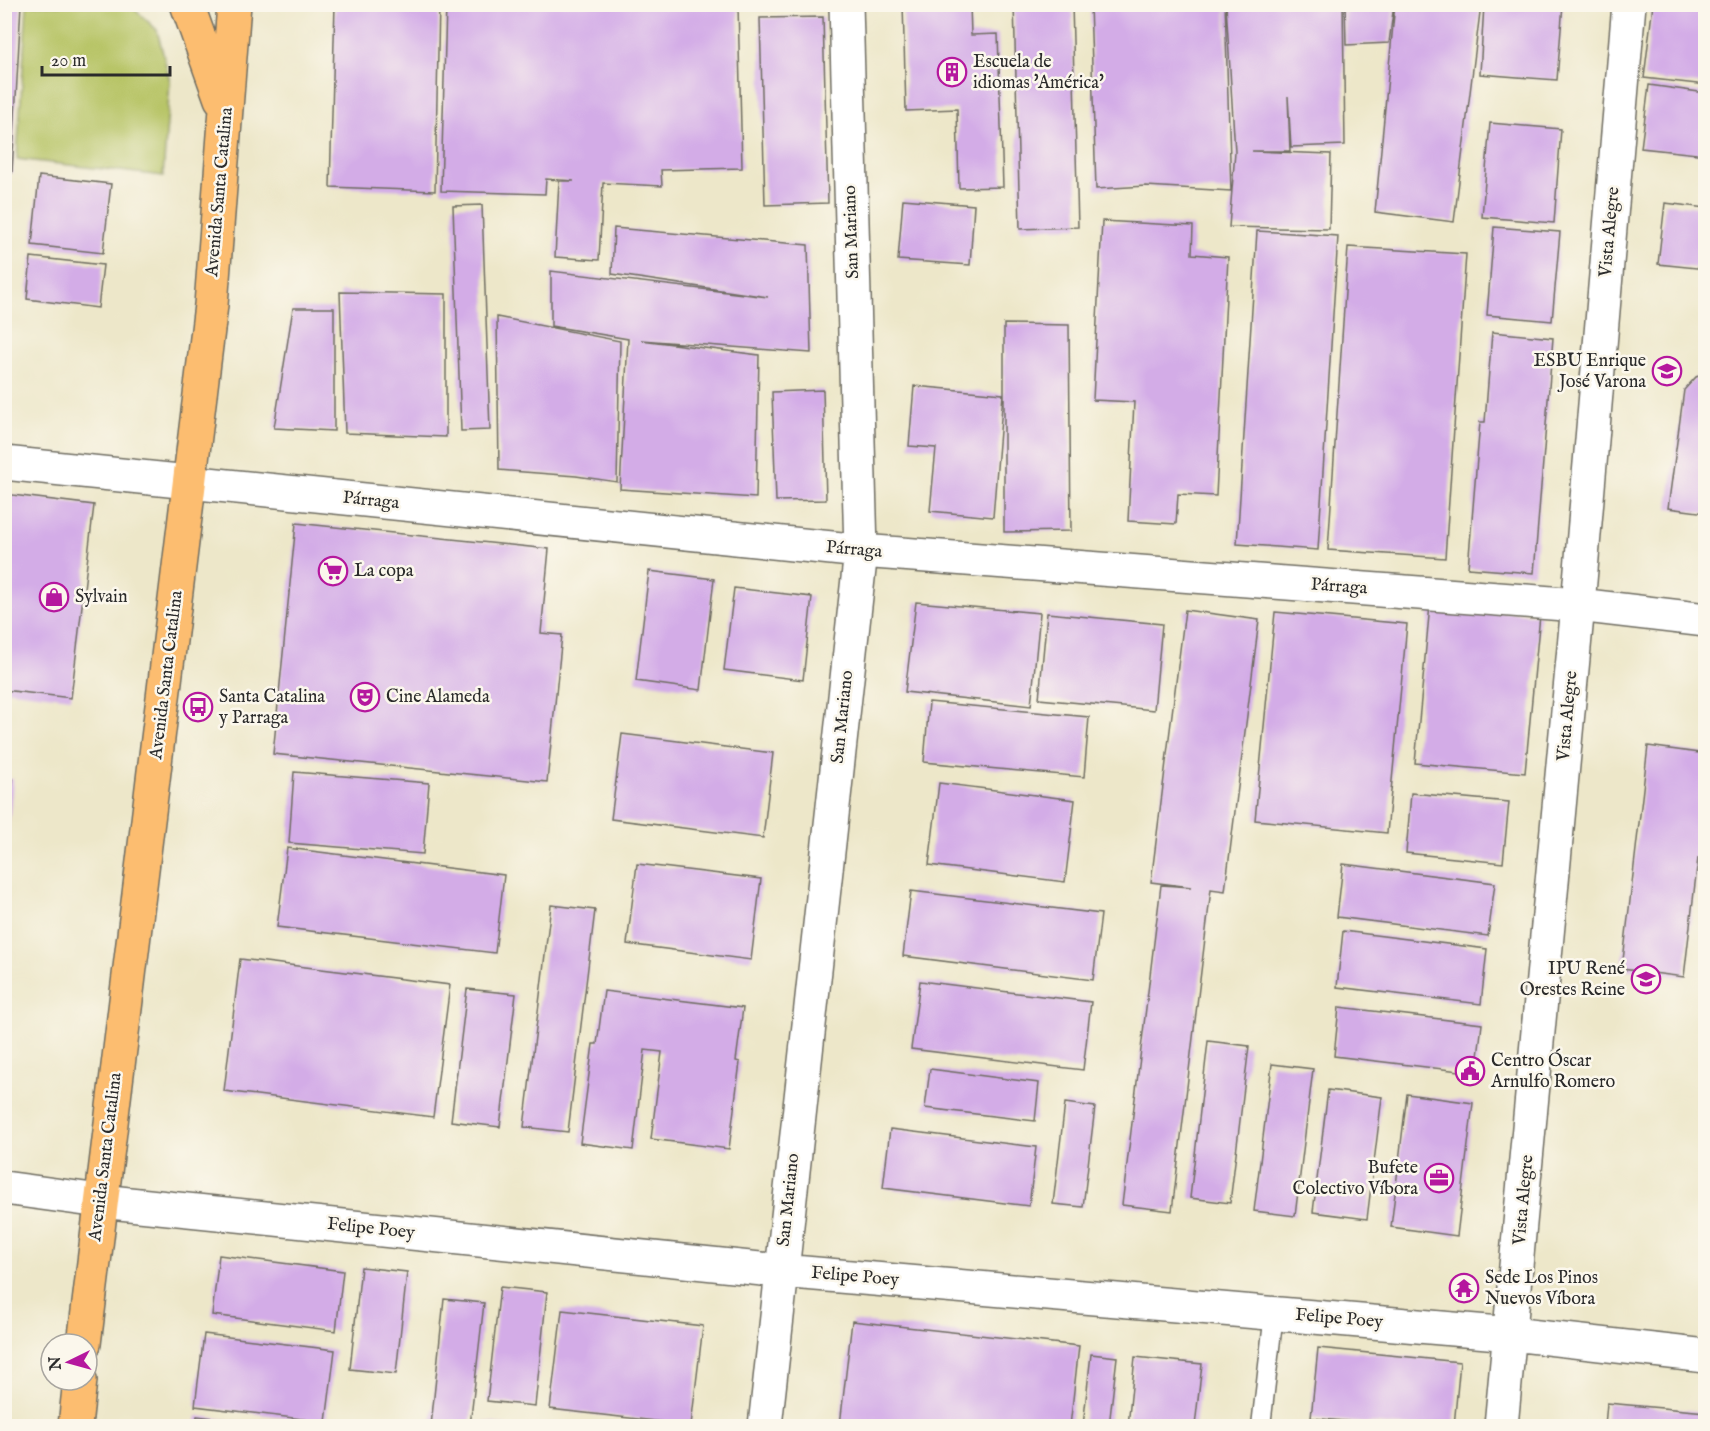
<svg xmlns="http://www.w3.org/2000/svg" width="1710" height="1431" font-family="'IM FELL English',serif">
  <rect width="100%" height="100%" fill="#fbf7ec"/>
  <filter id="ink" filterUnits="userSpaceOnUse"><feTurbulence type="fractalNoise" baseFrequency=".0167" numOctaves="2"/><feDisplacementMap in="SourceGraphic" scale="12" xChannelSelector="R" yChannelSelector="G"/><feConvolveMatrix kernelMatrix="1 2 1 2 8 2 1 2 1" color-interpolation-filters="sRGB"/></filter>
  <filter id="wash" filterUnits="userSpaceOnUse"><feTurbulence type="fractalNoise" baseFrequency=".008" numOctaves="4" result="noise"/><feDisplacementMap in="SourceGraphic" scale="24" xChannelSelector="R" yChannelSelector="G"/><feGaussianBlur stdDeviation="1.35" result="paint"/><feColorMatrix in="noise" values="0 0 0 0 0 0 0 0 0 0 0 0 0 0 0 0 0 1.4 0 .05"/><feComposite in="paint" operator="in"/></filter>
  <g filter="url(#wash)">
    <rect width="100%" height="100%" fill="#ede7c9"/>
    <path fill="#b7c466" stroke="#717848" stroke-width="1.5" d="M27 5H130L157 30 170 81 163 176 17 159Z"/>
    <g id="blocks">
      <path fill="#d3ace7" d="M4 4H21L12 173 4 172Z
        M335 4H439L435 191 330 187Z
        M903 4H970L971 35 998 34 1003 187 959 188 957 109 906 111Z
        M1014 4H1072L1078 227 1020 229Z
        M1090 4H1225L1231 191 1146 186 1096 189Z
        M1226 4H1343L1345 145 1291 147 1288 96 1290 151H1252L1331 154 1329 229 1229 227 1235 152Z
        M1345 4H1394L1389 43 1346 45Z
        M1395 4H1481L1454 222 1375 212Z
        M1484 4H1563L1557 80 1480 74Z
        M1653 4H1706V85L1644 78Z
        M446 5H738L742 168 661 170 662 186 603 183 599 260 555 257 559 181H574L546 179 545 194 441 191Z
        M823 17 828 203 765 205 760 18Z
        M1649 85 1706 93V155L1641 148Z
        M1490 123 1561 129 1554 223 1482 217Z
        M39 176 111 184 103 253 32 245Z
        M903 199 974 205 970 265 898 260Z
        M1665 203 1706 208V269L1658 264Z
        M482 205 490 430 461 431 453 206Z
        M1102 221 1193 226 1192 254 1228 257 1216 496 1178 494 1176 524 1128 521 1134 402 1093 400Z
        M1494 227 1560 232 1552 321 1487 315Z
        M614 228 808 245 811 353 641 340 759 355 756 498 620 489 628 339 551 326V271L768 297 612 274Z
        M1257 231 1338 236 1318 550 1237 544Z
        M1348 247 1466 254 1445 558 1328 550Z
        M31 257 103 265 98 308 27 299Z
        M340 292 446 294V437L345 433Z
        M293 308H334V431L274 428Z
        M497 317 620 341 617 482 576 476 499 470Z
        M1004 324 1069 325 1071 531 1004 532Z
        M1492 332 1553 338 1534 573 1468 568 1480 422H1485Z
        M1706 373V513L1668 508 1684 390 1696 377Z
        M914 386 1003 394 993 517 930 511 936 448 909 446Z
        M823 390 826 500 776 501 772 392Z
        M4 494 94 505 71 698 4 690Z
        M296 523 549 549 541 633 562 635 547 782 273 754Z
        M649 571 714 579 701 690 636 681Z
        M734 588 812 597 803 680 724 670Z
        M916 602 1040 613 1031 706 905 692Z
        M1430 605 1540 615 1525 773 1415 763Z
        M1185 610 1259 620 1225 891 1211 889 1172 1211 1122 1205 1161 885 1191 887 1151 882Z
        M1275 612 1407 624 1387 833 1255 820Z
        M1047 613 1162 624 1154 710 1039 699Z
        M929 702 1089 717 1084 777 924 762Z
        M622 734 773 753 763 838 611 819Z
        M1648 746 1706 754V859L1698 858 1684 977 1622 969Z
        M294 772 429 783 423 854 289 843Z
        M4 779H13L6 855H4Z
        M939 783 1075 800 1065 882 929 865Z
        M1411 793 1509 802 1503 863 1406 853Z
        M287 848 504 875 495 953 277 927Z
        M637 864 761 879 751 960 627 944Z
        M1343 864 1495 883 1488 936 1337 917Z
        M911 891 1101 914 1093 980 903 956Z
        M551 905 595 910 568 1132 524 1127Z
        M1343 931 1487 949 1481 1004 1337 987Z
        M240 959 450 985 433 1117 224 1091Z
        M920 981 1091 1002 1083 1070 911 1049Z
        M467 989 516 994 500 1127 451 1121Z
        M604 991 743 1008 736 1061 740 1062 729 1149 651 1139 662 1052 645 1050 633 1150 580 1143 593 1044H597Z
        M1339 1007 1482 1024 1476 1073 1334 1056Z
        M1208 1041 1249 1046 1230 1203 1190 1198Z
        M1272 1064 1313 1069 1295 1216 1254 1211Z
        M930 1069 1039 1083 1035 1121 925 1108Z
        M1328 1090 1382 1097 1367 1219 1313 1212Z
        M1407 1094 1473 1103 1457 1236 1391 1227Z
        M1065 1103 1095 1107 1083 1207 1053 1204Z
        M890 1129 1036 1147 1029 1206 883 1188Z
        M219 1255 343 1271 336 1331 212 1315Z
        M361 1267 407 1272 396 1374 350 1369Z
        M500 1287 547 1292 535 1406 487 1401Z
        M444 1299 484 1303 470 1426H431Z
        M562 1310 703 1326 691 1425 550 1409Z
        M852 1321 1079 1346 1070 1426 840 1425Z
        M204 1334 335 1350 326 1422 195 1406Z
        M1318 1348 1460 1362 1454 1426H1396L1311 1418Z
        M1091 1354 1117 1357 1109 1426H1083Z
        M1135 1357 1202 1364 1195 1426H1128Z
        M1607 1403 1706 1412V1426H1605Z
        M197 1416 270 1425V1426H195Z
        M484 1422 506 1425V1426H483Z"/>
    </g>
  </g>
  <g filter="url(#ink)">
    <use href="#blocks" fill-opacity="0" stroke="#6f6d62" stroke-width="1.5"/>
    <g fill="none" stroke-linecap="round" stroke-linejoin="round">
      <g stroke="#6f6d62" stroke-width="21">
        <path id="service" d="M1261 1426 1274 1313"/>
      </g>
      <g stroke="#6f6d62" stroke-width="36">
        <path id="minor" d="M4 463 861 551 1578 605 1706 620
          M4 1188 100 1201 781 1271 1511 1334 1706 1356
          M765 1426 861 551 846 4
          M1501 1426 1578 605 1629 4"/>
      </g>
      <g stroke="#6f6d62" stroke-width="36">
        <path id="primary" d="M187 4 221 99
          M84 1344 211 305 234 4
          M75 1426 80 1380"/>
      </g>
      <use href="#service" stroke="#fff" stroke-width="18"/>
      <use href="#minor" stroke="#fff" stroke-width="33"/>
      <use href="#primary" stroke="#fcbd6f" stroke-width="33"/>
    </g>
  </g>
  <defs>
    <g id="building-ring" transform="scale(1.5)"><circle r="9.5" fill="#fbf7ec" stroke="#b5179e" stroke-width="1.5"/><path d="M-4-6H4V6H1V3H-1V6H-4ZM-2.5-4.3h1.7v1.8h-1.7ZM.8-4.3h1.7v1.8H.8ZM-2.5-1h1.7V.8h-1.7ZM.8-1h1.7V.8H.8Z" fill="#b5179e"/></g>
    <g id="school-ring" transform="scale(1.5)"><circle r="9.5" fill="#fbf7ec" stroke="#b5179e" stroke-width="1.5"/><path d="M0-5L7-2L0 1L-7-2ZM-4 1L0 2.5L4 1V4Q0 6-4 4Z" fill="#b5179e"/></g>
    <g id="supermarket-ring" transform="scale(1.5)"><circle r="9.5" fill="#fbf7ec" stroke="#b5179e" stroke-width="1.5"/><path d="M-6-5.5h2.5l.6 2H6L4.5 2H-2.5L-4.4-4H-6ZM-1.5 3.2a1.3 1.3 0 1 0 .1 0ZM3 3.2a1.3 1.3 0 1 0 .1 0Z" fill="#b5179e"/></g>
    <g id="shop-ring" transform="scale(1.5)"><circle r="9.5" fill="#fbf7ec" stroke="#b5179e" stroke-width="1.5"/><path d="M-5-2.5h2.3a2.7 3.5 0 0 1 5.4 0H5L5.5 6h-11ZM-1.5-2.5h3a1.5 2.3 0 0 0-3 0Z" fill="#b5179e"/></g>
    <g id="theatre-ring" transform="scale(1.5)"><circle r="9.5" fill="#fbf7ec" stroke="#b5179e" stroke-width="1.5"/><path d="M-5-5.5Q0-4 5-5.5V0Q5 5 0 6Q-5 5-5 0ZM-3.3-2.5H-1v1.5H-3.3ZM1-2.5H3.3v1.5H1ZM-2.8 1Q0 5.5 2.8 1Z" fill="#b5179e"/></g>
    <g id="bus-ring" transform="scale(1.5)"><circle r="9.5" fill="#fbf7ec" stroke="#b5179e" stroke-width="1.5"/><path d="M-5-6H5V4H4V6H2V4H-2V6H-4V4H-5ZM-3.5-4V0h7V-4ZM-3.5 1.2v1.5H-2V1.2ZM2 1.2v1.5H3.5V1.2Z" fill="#b5179e"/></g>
    <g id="civic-ring" transform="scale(1.5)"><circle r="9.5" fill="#fbf7ec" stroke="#b5179e" stroke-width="1.5"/><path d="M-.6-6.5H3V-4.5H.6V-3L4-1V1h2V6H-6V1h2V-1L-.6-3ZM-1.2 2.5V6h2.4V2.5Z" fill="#b5179e"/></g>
    <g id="office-ring" transform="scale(1.5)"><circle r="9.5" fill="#fbf7ec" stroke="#b5179e" stroke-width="1.5"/><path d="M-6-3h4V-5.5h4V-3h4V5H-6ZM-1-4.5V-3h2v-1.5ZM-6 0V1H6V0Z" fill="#b5179e"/></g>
    <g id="temple-ring" transform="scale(1.5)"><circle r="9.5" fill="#fbf7ec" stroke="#b5179e" stroke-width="1.5"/><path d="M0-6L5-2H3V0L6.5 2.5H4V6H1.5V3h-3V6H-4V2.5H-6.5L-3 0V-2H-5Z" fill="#b5179e"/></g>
  </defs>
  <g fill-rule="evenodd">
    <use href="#building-ring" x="952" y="72"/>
    <use href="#school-ring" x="1667" y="371"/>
    <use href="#supermarket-ring" x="333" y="571"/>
    <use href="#shop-ring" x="54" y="597"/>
    <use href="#theatre-ring" x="365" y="697"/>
    <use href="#bus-ring" x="198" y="707"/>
    <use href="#school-ring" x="1646" y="979"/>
    <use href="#civic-ring" x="1470" y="1071"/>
    <use href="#office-ring" x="1439" y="1178"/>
    <use href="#temple-ring" x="1464" y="1288"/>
  </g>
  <g text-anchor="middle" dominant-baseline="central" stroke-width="5" stroke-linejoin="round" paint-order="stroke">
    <g font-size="18" fill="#2b2b2b" stroke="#fbf7ec" text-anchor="start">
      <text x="973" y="62">Escuela de<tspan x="973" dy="21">idiomas 'América'</tspan></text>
      <text x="1646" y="361" text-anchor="end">ESBU Enrique<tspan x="1646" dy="21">José Varona</tspan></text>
      <text x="354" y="571">La copa</text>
      <text x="75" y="597">Sylvain</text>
      <text x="219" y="697">Santa Catalina<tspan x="219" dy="21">y Parraga</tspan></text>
      <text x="386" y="697">Cine Alameda</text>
      <text x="1625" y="969" text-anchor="end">IPU René<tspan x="1625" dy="21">Orestes Reine</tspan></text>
      <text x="1491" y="1061">Centro Óscar<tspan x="1491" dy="21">Arnulfo Romero</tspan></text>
      <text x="1418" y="1168" text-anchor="end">Bufete<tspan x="1418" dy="21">Colectivo Víbora</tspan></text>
      <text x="1485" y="1278">Sede Los Pinos<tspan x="1485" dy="21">Nuevos Víbora</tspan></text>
    </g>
    <g font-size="18" fill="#2b2b2b" stroke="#fbf7ec">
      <text transform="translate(220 192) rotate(-85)">Avenida Santa Catalina</text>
      <text transform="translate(852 232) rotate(-92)">San Mariano</text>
      <text transform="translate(1610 232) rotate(-85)">Vista Alegre</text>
      <text transform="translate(371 501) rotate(6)">Párraga</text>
      <text transform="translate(854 550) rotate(5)">Párraga</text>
      <text transform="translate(1339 587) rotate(4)">Párraga</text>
      <text transform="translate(167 675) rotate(-83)">Avenida Santa Catalina</text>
      <text transform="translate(1568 716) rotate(-85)">Vista Alegre</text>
      <text transform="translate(843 717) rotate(-84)">San Mariano</text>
      <text transform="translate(106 1157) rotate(-83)">Avenida Santa Catalina</text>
      <text transform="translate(789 1200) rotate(-84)">San Mariano</text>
      <text transform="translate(1524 1200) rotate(-85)">Vista Alegre</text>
      <text transform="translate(371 1229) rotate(6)">Felipe Poey</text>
      <text transform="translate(855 1277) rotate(5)">Felipe Poey</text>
      <text transform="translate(1339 1319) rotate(5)">Felipe Poey</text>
    </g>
  </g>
  <rect width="1710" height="1431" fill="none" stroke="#fbf7ec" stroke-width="24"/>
  <g transform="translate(69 1362) rotate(265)"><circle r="28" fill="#fbf7ec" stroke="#a8a59f" stroke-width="1.5"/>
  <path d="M0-4.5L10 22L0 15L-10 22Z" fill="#b5179e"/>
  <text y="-9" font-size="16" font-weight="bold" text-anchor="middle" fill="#2b2b2b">N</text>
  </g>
  <path d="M42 66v9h128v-9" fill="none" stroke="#2b2b2b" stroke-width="3"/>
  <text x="51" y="66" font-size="18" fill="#2b2b2b" stroke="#fbf7ec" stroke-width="4.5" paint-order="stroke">20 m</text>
</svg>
